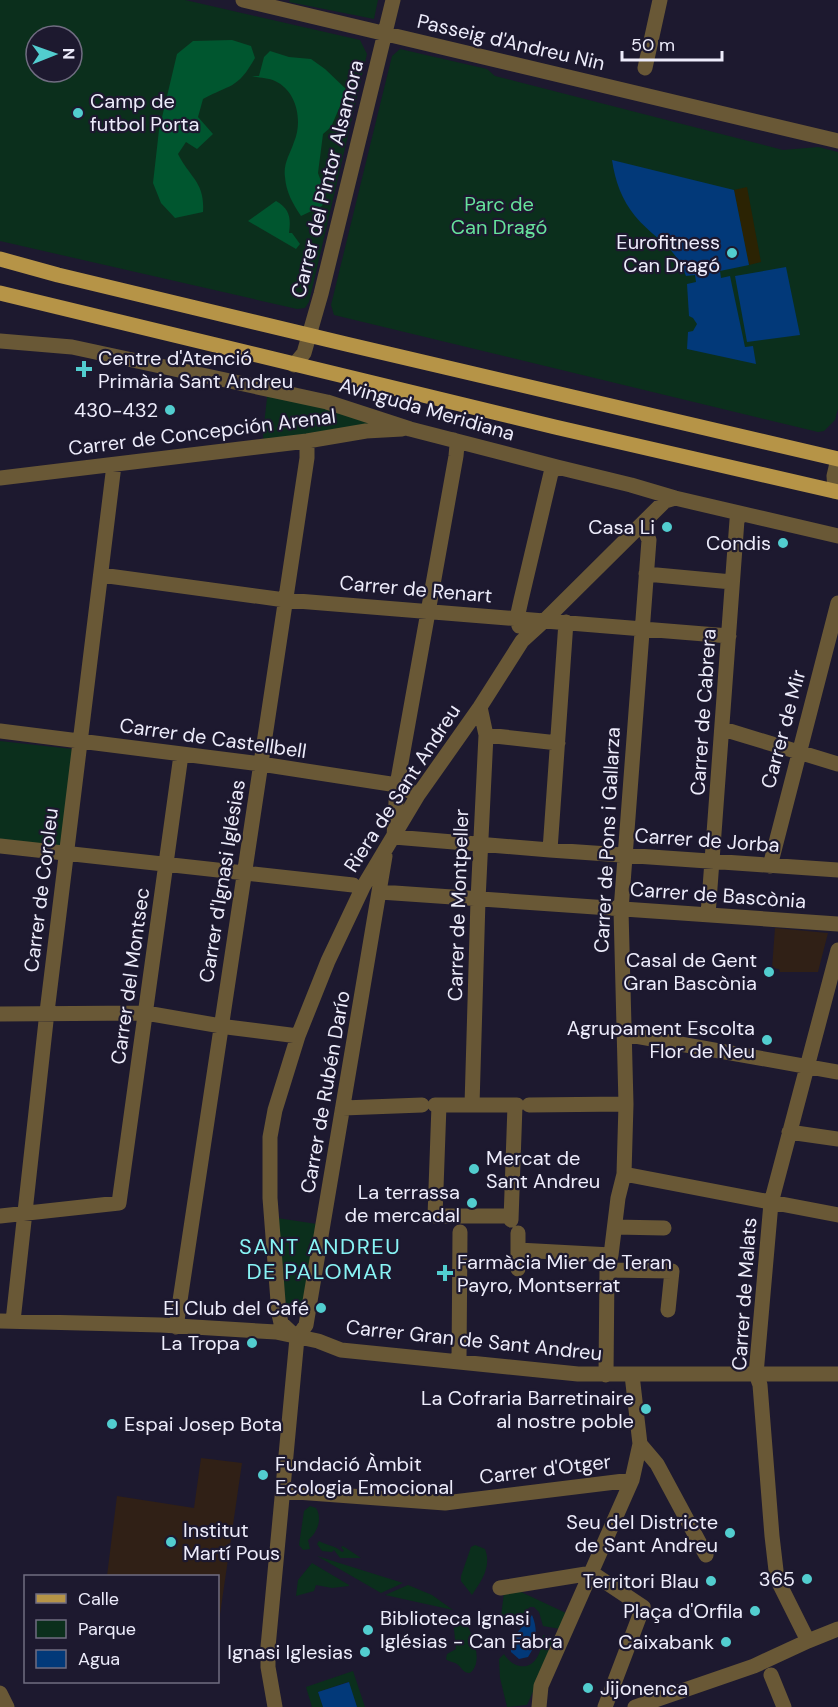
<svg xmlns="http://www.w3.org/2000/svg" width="838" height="1707" font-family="'DM Sans',sans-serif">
  <rect width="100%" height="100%" fill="#1d192f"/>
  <path fill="#302016" d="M775 928 828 933 818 972H780L779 969 772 968Z
    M201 1458 242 1463 218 1628V1576H107L117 1496 194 1508Z"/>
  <path fill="#0b2f1c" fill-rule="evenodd" d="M0 0H185L360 40 367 54 309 302 305 308 297 309 0 241ZM36 36H72V72H36Z
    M290 0H378L374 19 289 2Z
    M400 49 487 69 495 76 783 150 818 147 838 152V409L835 420 824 431 818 432 334 315 331 305 392 56Z
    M268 389 410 429 264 446 263 434Z
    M0 741 72 749 65 851 0 842Z
    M277 1218 317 1224 303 1307 297 1313H290L286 1306Z
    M310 1506 316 1508C323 1519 317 1533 308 1540L310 1549 303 1550 299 1545 304 1511Z
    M319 1541C327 1546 335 1545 342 1552L344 1551 341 1547 343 1546 361 1558H340L334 1550 332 1552 322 1551 317 1544Z
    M475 1545 485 1549C492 1567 481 1581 472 1595L461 1581V1576L471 1547Z
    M317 1556 403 1583 381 1593Z
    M312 1563 349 1585V1586L332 1588 316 1585 314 1591 296 1596 298 1580Z
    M408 1585 432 1595 453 1610 385 1595Z
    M517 1590 568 1614 560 1629 543 1626 539 1612 534 1607H530L516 1620 501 1617 504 1592Z
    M458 1617 464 1619C471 1632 485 1661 470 1673 463 1673 462 1668 457 1664 452 1661 449 1662 446 1659L447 1654 456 1649 454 1629Z
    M543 1635 556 1640 527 1705 507 1707 500 1678 499 1659 504 1654C511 1666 527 1672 536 1659 541 1652 542 1643 543 1635Z
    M353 1671 365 1707H357L348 1682 318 1692 323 1707H312L306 1687Z"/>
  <path fill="#00562f" d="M232 40 251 46 255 58C237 90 230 84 203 99L198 117 213 134 197 149 186 142 178 154C190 178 205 182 203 212L175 218 161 203 153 183 159 130 177 54 193 41Z
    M270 51 289 57 311 59 325 69 347 90 331 127 323 134 318 173 326 195 322 206 301 216C293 204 286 192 285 177 283 164 290 154 294 142 303 121 297 91 275 81 269 78 259 78 252 76H259L264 57Z
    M276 201C290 209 291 218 289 233H292L300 244 296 249 248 221Z"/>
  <path fill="#2b2303" d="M747 187 761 262 749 265 734 190Z"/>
  <path fill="#023979" d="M612 160 734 190 749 265 720 271 721 278 730 276 745 347 753 346 756 364 687 349 688 332 693 331 697 324 693 318 689 316 687 284 696 282 695 275 686 276C674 244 655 240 635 216 622 200 615 181 612 160Z
    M786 267 800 335 747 342 735 276Z
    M532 1615C538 1629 537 1644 528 1657L519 1659 511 1652C509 1636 524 1627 532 1615Z
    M349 1682 357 1707H323L318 1692Z"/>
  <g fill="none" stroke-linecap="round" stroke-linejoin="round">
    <path stroke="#695836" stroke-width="15" d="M243 0 838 141
      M645 68 660 0
      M0 341 72 347 327 402 410 429 557 467 631 485 675 498 838 536
      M294 365 304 353 321 294 393 0
      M454 440 457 445 456 456 397 785 394 837 550 850 838 870
      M0 478 307 441 366 431 402 429
      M835 491 834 476 838 459
      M646 574 732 582
      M101 575 285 600 729 636
      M519 626 517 618 521 600 551 473 557 467
      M723 729 838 764
      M0 731 261 764 397 785 418 795
      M486 735 558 743
      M0 846 353 885
      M550 850 566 622
      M770 866 838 603
      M380 892 838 924
      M708 915 737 520 742 514
      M0 1014 146 1013 227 1027 298 1036
      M624 1034 838 1072
      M435 1105H517
      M439 1105 435 1216H510
      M472 1105 478 900 486 735 480 707
      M529 1105 626 1104
      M343 1108 422 1105
      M789 1132 838 1139
      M624 1174 838 1215
      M0 1216 119 1203 181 755
      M511 1220 515 1105
      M615 1227 664 1228
      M518 1250 611 1255
      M518 1269V1233
      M607 1270 672 1271 668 1310
      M0 1321 161 1325 276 1332 318 1341 341 1350 578 1374H838
      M13 1321 47 1012 114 465
      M176 1327 307 458V441
      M297 1338 281 1323 279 1314 270 1198V1137L275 1110 298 1036 328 961 363 887 418 795 480 707 522 641 545 620 665 501 675 498
      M459 1361 460 1232
      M606 1375 607 1270 611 1255 618 1198 624 1174 626 1104 621 910 649 540 642 524
      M640 1444 657 1464 706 1555
      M283 1491 445 1503 632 1480
      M500 1588 592 1573 643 1607 605 1707
      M808 1641 777 1579 772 1536 760 1385 756 1374 771 1203 838 950
      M771 1675 784 1707
      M0 1693 7 1707
      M275 1707 268 1667V1647L297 1338 306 1325 385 856
      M539 1707 541 1686 632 1480 640 1444 632 1375
      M635 1707 754 1666 808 1641 838 1629"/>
    <path stroke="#b69447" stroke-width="15" d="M0 259 58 275 346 344 838 459
      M0 293 555 427 838 492"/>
  </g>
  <g fill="#52cdcf" stroke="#1d192f" stroke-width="2">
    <circle cx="78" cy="113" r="6"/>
    <circle cx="732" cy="253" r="6"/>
    <path d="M81 360h6v6h6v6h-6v6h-6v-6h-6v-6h6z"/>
    <circle cx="170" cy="410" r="6"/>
    <circle cx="667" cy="527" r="6"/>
    <circle cx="783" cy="543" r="6"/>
    <circle cx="769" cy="972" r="6"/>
    <circle cx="767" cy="1040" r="6"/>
    <circle cx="474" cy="1169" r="6"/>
    <circle cx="472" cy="1203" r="6"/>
    <path d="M442 1264h6v6h6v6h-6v6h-6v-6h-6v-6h6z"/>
    <circle cx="321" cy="1308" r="6"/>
    <circle cx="252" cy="1343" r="6"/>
    <circle cx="646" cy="1409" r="6"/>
    <circle cx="112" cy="1424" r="6"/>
    <circle cx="263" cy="1475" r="6"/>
    <circle cx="730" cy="1533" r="6"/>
    <circle cx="171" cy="1542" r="6"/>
    <circle cx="807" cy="1579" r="6"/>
    <circle cx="711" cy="1581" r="6"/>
    <circle cx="755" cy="1611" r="6"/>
    <circle cx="368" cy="1630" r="6"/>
    <circle cx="726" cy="1642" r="6"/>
    <circle cx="365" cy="1652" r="6"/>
    <circle cx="588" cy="1688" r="6"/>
  </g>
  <g text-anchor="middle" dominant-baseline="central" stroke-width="4.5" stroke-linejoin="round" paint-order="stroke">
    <g font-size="20" fill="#edecfb" stroke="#1d192f">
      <text transform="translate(511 42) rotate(13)">Passeig d'Andreu Nin</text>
      <text transform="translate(327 179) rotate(-76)">Carrer del Pintor Alsamora</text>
      <text transform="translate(427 409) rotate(16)">Avinguda Meridiana</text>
      <text transform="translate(202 432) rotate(-7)">Carrer de Concepción Arenal</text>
      <text transform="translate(416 589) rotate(5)">Carrer de Renart</text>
      <text transform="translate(703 712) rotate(-86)">Carrer de Cabrera</text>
      <text transform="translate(783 729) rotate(-75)">Carrer de Mir</text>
      <text transform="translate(213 738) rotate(8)">Carrer de Castellbell</text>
      <text transform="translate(402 788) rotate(-57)">Riera de Sant Andreu</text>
      <text transform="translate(607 840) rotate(-87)">Carrer de Pons i Gallarza</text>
      <text transform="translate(707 840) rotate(4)">Carrer de Jorba</text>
      <text transform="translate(222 881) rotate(-81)">Carrer d'Ignasi Iglésias</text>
      <text transform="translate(41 890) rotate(-83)">Carrer de Coroleu</text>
      <text transform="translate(718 895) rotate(4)">Carrer de Bascònia</text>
      <text transform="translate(458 905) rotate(-88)">Carrer de Montpeller</text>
      <text transform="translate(130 976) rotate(-82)">Carrer del Montsec</text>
      <text transform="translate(325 1092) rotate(-80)">Carrer de Rubén Darío</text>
      <text transform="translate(744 1294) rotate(-86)">Carrer de Malats</text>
      <text transform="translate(474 1340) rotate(6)">Carrer Gran de Sant Andreu</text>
      <text transform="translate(545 1469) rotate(-7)">Carrer d'Otger</text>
    </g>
    <g font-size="20" fill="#edecfb" stroke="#1d192f" text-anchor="end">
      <text x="90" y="101" text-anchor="start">Camp de<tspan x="90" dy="23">futbol Porta</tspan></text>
      <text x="720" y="242">Eurofitness<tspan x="720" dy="23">Can Dragó</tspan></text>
      <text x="98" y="358" text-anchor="start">Centre d'Atenció<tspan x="98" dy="23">Primària Sant Andreu</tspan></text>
      <text x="158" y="410">430-432</text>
      <text x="655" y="527">Casa Li</text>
      <text x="771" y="543">Condis</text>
      <text x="757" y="960">Casal de Gent<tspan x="757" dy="23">Gran Bascònia</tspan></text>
      <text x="755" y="1028">Agrupament Escolta<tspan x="755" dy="23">Flor de Neu</tspan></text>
      <text x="486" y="1158" text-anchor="start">Mercat de<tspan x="486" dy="23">Sant Andreu</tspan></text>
      <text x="460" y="1192">La terrassa<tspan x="460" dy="23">de mercadal</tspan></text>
      <text x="457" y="1262" text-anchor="start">Farmàcia Mier de Teran<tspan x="457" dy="23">Payro, Montserrat</tspan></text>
      <text x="309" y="1308">El Club del Café</text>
      <text x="240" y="1343">La Tropa</text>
      <text x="634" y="1398">La Cofraria Barretinaire<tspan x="634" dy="23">al nostre poble</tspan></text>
      <text x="124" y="1424" text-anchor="start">Espai Josep Bota</text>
      <text x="275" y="1464" text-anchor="start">Fundació Àmbit<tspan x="275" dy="23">Ecologia Emocional</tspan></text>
      <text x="718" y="1522">Seu del Districte<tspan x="718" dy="23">de Sant Andreu</tspan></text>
      <text x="183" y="1530" text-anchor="start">Institut<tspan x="183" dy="23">Martí Pous</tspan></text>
      <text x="795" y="1579">365</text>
      <text x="699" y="1581">Territori Blau</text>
      <text x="743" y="1611">Plaça d'Orfila</text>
      <text x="380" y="1618" text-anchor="start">Biblioteca Ignasi<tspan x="380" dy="23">Iglésias - Can Fabra</tspan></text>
      <text x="714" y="1642">Caixabank</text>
      <text x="353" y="1652">Ignasi Iglesias</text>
      <text x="600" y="1688" text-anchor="start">Jijonenca</text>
    </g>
    <g font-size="20" fill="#66e39c" stroke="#1d192f">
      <text x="499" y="204">Parc de<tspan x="499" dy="23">Can Dragó</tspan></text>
    </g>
    <g font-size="22" letter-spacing="1.5" fill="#88f4f5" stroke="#1d192f">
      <text x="320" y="1246">SANT ANDREU<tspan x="320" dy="25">DE PALOMAR</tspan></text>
    </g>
  </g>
  <rect x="24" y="1575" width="195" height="108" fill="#1d192f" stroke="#706d81" stroke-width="1.5"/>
  <rect x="36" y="1594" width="30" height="9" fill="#b69447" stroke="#706d81" stroke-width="1.5"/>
  <text x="78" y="1605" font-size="18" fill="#edecfb">Calle</text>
  <rect x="36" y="1620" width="30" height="18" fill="#0b2f1c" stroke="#706d81" stroke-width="1.5"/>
  <text x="78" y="1635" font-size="18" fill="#edecfb">Parque</text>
  <rect x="36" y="1650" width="30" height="18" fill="#023979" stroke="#706d81" stroke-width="1.5"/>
  <text x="78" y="1665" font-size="18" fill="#edecfb">Agua</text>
  <g transform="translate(54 54) rotate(89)"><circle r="28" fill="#1d192f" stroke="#706d81" stroke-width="1.5"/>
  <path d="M0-4.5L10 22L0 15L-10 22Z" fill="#52cdcf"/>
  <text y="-9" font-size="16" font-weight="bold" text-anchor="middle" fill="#edecfb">N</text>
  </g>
  <path d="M622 51v9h100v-9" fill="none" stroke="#edecfb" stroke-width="3"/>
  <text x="631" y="51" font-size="18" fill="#edecfb" stroke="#1d192f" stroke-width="4.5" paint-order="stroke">50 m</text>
</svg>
